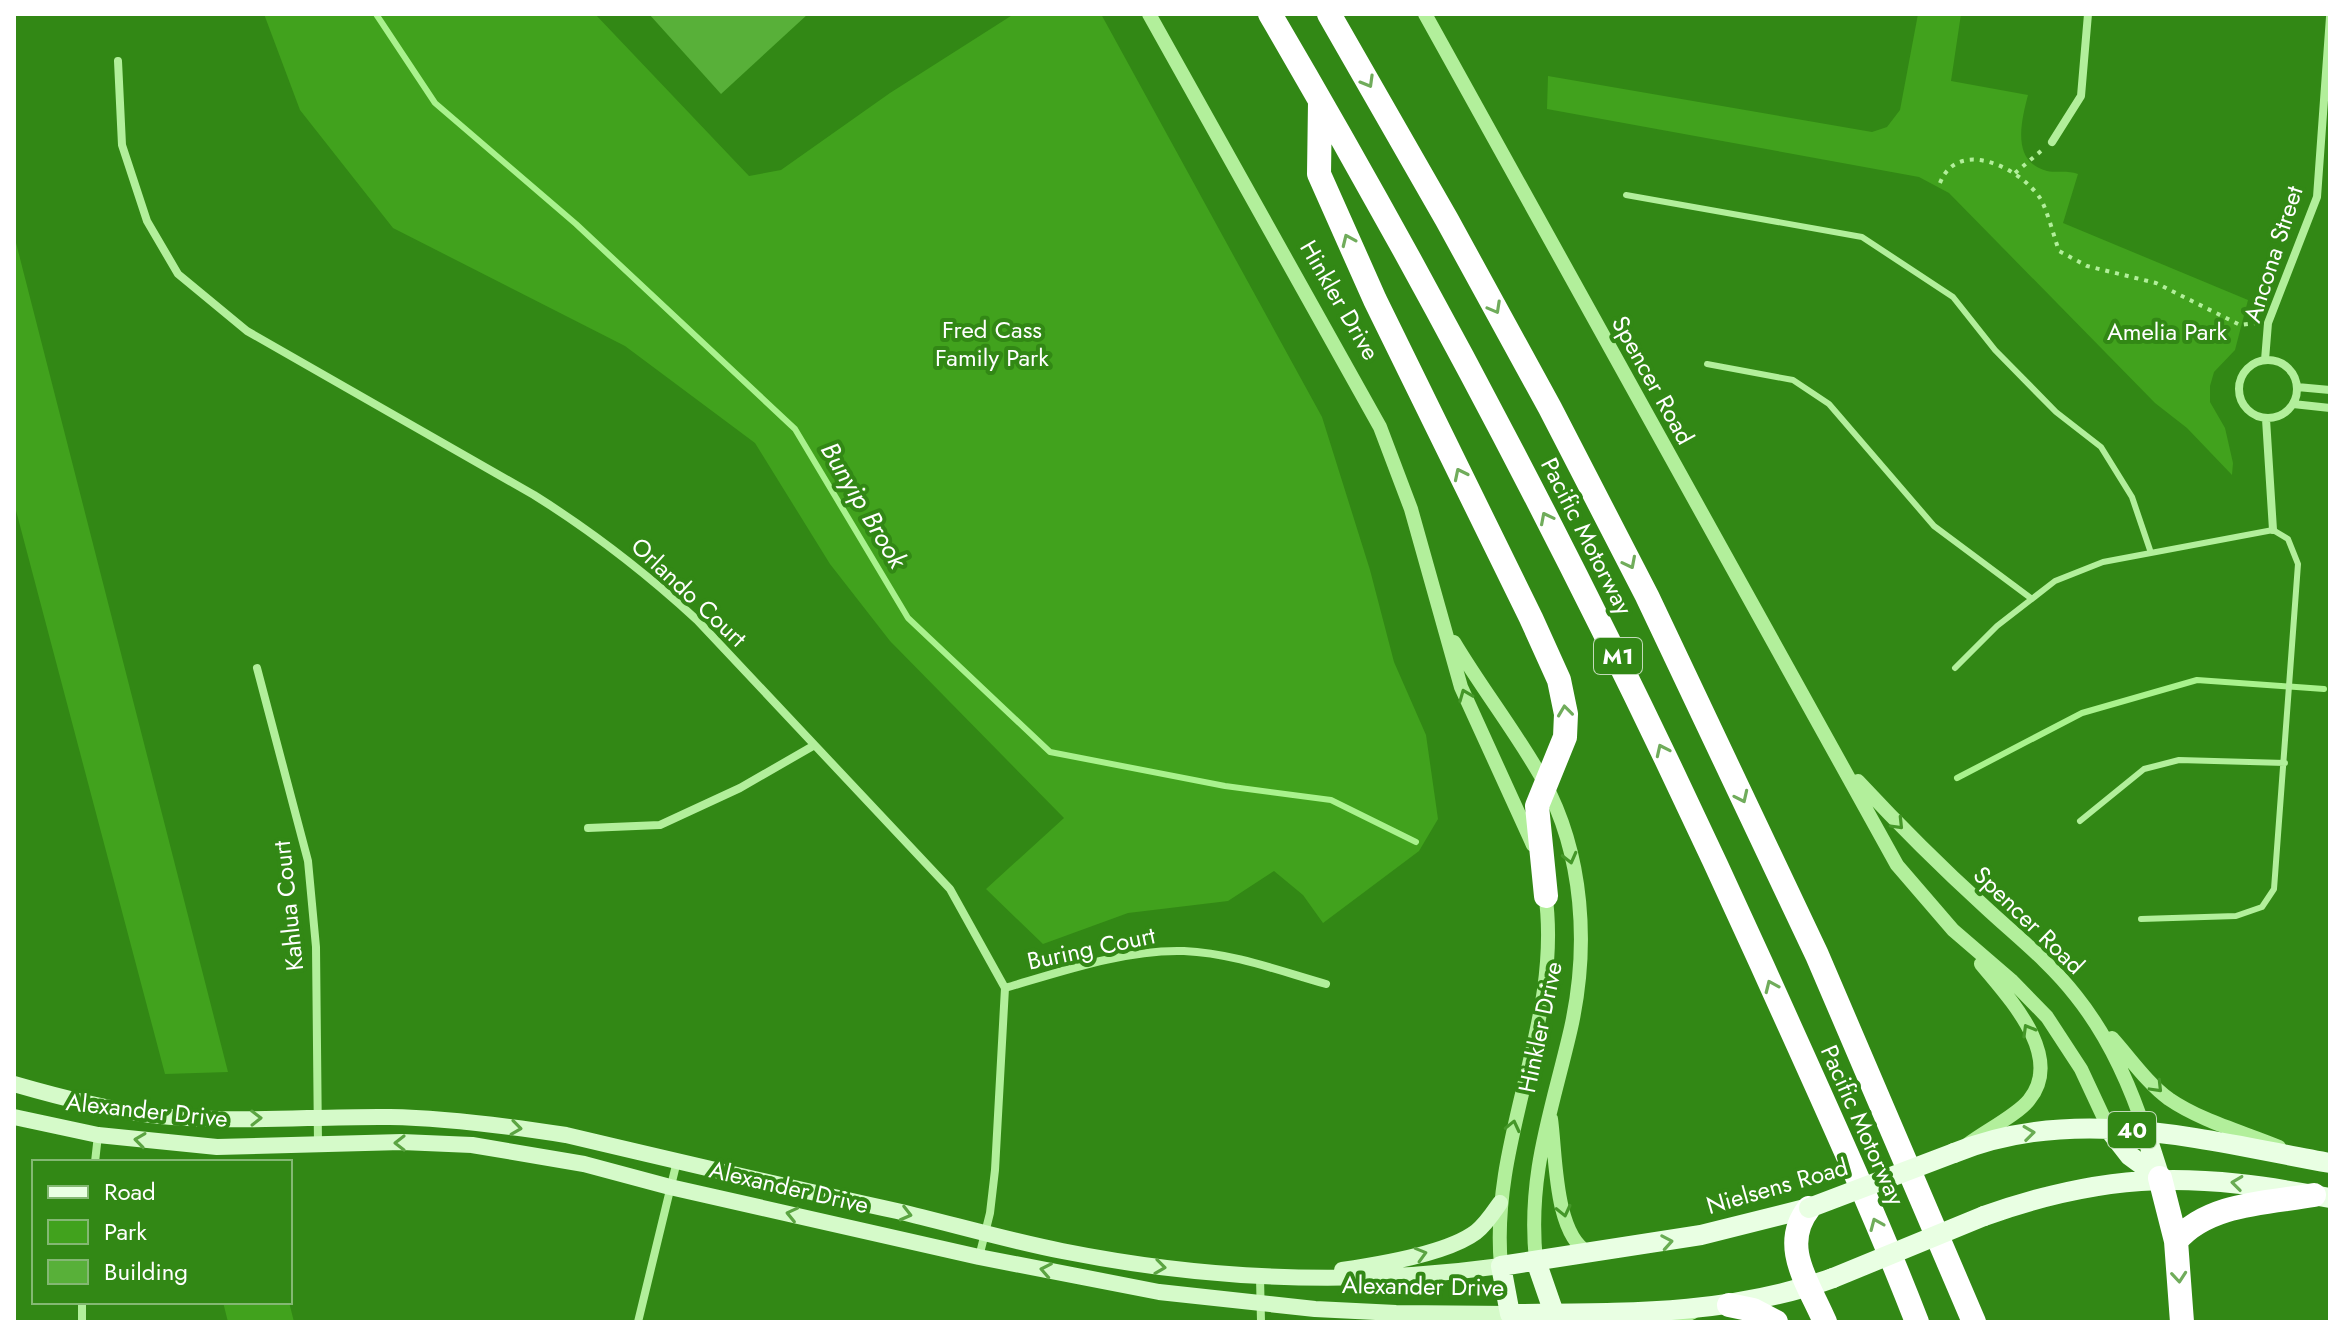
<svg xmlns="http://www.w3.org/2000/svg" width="2344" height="1336" font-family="Jost,sans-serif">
  <rect width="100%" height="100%" fill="#328815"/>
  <path fill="#41a21d" d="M264 14H595L749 176 781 170 890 93 1014 14H1101L1322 417 1370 570 1394 662 1426 735 1438 819 1419 851 1323 923 1303 895 1274 871 1228 901 1128 913 1043 944 986 889 1064 818 890 641 830 564 755 443 625 346 393 228 300 110Z
    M1918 14H1961L1951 81 2028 95C2021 122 2011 162 2047 171 2058 173 2067 170 2078 174L2063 223 2248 300 2235 350 2214 372 2210 386V402L2225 428 2233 463 2232 475 2187 428 2155 403 1949 193 1919 177 1547 109 1548 76 1872 132 1887 127 1900 110Z
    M14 235 228 1072 165 1074 14 503Z
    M223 1302H289L294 1322H228Z"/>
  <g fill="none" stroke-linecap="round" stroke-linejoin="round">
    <path stroke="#a9f28d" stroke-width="6" d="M376 14 435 103 576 224 795 429 908 618 1050 752 1225 786 1331 800 1416 842
      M1957 778 2082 713 2197 680 2324 689"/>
  </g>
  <path fill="#58b039" d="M649 14H808L721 94Z"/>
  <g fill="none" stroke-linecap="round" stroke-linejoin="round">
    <path stroke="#b2ef9b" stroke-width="4" stroke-dasharray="4 6" stroke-linecap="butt" d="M2015 173 2041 151
      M1940 183C1958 137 2020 168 2040 198 2047 209 2054 237 2059 251L2087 266 2156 283 2240 325 2256 323"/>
    <path stroke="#b2ef9b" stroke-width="6" d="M1626 195 1862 237 1953 297 1995 350 2056 412 2101 447 2132 497 2151 553
      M1707 364 1793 380 1829 404 1934 526 2032 599
      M1955 668 1997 626 2055 581 2103 562 2273 530 2288 539 2298 564 2274 889 2262 907 2236 916 2141 919
      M2080 821 2144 769 2179 760 2285 763"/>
    <path stroke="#b2ef9b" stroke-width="8" d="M118 61 122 145 147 221 178 274 247 331 534 495C593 532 646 573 697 620L950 889 1005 988 995 1170 990 1213 979 1257
      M2052 142 2081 96 2088 14
      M2239 389a29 29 0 1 1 58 0a29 29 0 1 1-58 0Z
      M2265 360 2268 323 2317 197 2330 17
      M2297 387 2330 390
      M2293 404 2330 408
      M2266 419 2273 530
      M257 668 308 861 316 947 318 1144
      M588 828 660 825 740 788 813 746
      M1005 988C1060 972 1126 949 1184 951 1232 953 1280 971 1326 984
      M95 1162 98 1135
      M1260 1277 1261 1322
      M82 1322V1302
      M638 1322 677 1161"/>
    <path stroke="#b2ef9b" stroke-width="14" d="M1149 14 1380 427 1411 509 1461 687 1533 845
      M1425 14 1897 865 1953 930 2011 980 2047 1017 2081 1069 2109 1129
      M1454 642C1482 689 1516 732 1543 780 1584 855 1589 947 1571 1028 1552 1111 1527 1174 1536 1261
      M1858 781C1899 825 1940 866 1984 906 2015 935 2050 962 2076 996 2108 1036 2129 1082 2145 1131
      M2112 1038C2130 1058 2147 1083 2169 1099 2201 1121 2243 1132 2279 1147
      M1551 1119C1556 1154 1554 1235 1589 1253
      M1968 1144C1985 1131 2017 1115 2029 1100 2065 1056 2008 997 1981 964
      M1501 1266C1489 1138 1564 1020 1545 892
      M1670 1322 1693 1312"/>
    <path stroke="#d5fac9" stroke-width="16" d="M14 1084C59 1097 105 1109 151 1115 230 1124 311 1116 390 1117 449 1118 508 1126 566 1135 676 1161 786 1187 897 1211 952 1224 1006 1240 1062 1251 1207 1280 1355 1286 1501 1266
      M14 1117 98 1135 217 1147 402 1142 472 1145 584 1164 670 1187 979 1257 1159 1292 1315 1309 1396 1313 1510 1314
      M1342 1270C1377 1265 1448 1253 1476 1232 1486 1224 1493 1213 1500 1203"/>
    <path stroke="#e9ffe3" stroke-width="20" d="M2109 1129 2130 1156 2160 1178
      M2145 1131 2160 1178
      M1954 1153C2075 1103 2207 1141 2330 1163
      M1809 1208 1701 1235 1501 1266 1510 1314C1620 1313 1728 1316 1833 1278
      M1984 1216C2113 1170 2198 1173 2330 1198
      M1536 1261 1554 1313"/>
    <path stroke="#fff" stroke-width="24" d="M1270 14C1451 322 1615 640 1762 965 1815 1083 1870 1201 1917 1322
      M1329 14 1447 220 1550 408 1647 596 1817 955 1974 1322
      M1320 102 1319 174 1375 300 1531 618 1559 680 1566 714 1565 737 1537 806 1546 896
      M2160 1178 2176 1241 2182 1322
      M1809 1208C1779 1246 1809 1284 1825 1322
      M2176 1241C2208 1203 2268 1203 2314 1195
      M1729 1305 1753 1310 1776 1322"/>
    <path stroke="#e9ffe3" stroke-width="20" d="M1809 1208 1954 1153
      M1833 1278 1984 1216"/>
  </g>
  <defs><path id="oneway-chevron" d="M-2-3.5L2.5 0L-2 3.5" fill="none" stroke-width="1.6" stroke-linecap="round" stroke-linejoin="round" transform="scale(2)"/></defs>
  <g stroke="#70ac5b">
    <use href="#oneway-chevron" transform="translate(1368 82) rotate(60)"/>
    <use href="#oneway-chevron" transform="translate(1348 240) rotate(-114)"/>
    <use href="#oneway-chevron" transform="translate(1495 308) rotate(61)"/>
    <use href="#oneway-chevron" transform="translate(1460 474) rotate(-116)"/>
    <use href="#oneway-chevron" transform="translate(1546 518) rotate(-117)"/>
    <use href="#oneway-chevron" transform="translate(1630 563) rotate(63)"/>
    <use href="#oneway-chevron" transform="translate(1565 711) rotate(-97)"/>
    <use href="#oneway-chevron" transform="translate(1662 750) rotate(-115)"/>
    <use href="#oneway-chevron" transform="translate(1742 797) rotate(65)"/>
    <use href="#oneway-chevron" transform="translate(1771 986) rotate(-114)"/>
    <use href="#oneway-chevron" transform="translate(1876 1224) rotate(-113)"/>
    <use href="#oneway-chevron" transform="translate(2179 1277) rotate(85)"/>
  </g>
  <g stroke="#459729">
    <use href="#oneway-chevron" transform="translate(1465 695) rotate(-112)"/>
    <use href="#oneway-chevron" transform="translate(1898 824) rotate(46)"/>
    <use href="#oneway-chevron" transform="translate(1570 858) rotate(76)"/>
    <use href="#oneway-chevron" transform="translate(2028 1030) rotate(-120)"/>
    <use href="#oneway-chevron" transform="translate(2157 1087) rotate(46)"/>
    <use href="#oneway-chevron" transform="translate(1513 1126) rotate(-77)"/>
    <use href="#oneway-chevron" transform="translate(1564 1211) rotate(77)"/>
  </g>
  <g stroke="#5ba442">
    <use href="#oneway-chevron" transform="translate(256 1118) rotate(-1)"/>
    <use href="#oneway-chevron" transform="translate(516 1128) rotate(8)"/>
    <use href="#oneway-chevron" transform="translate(140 1140) rotate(-172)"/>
    <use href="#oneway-chevron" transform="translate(400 1143) rotate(180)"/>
    <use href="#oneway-chevron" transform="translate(792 1214) rotate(-167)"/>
    <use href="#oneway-chevron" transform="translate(906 1214) rotate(14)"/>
    <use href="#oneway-chevron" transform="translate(1421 1254) rotate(-16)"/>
    <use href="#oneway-chevron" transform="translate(1160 1267) rotate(8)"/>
    <use href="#oneway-chevron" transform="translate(1046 1270) rotate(-169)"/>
  </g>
  <g stroke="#69ac53">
    <use href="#oneway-chevron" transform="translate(2029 1133) rotate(-7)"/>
    <use href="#oneway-chevron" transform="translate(2237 1183) rotate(-173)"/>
    <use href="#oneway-chevron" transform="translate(1667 1242) rotate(-10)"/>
  </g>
  <g text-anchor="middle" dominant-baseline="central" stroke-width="8" stroke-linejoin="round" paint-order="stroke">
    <g fill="#328815" stroke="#c2dbb9" stroke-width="2">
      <rect x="1594" y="638" width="48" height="36" rx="6"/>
      <rect x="2108" y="1112" width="48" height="36" rx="6"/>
    </g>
    <g font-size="22" font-weight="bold" fill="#fff">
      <text x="1618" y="656">M1</text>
      <text x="2132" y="1130">40</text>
    </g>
    <g font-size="24" fill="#fff" stroke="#328815">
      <text transform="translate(2273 254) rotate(-72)">Ancona Street</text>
      <text transform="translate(1340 300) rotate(60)">Hinkler Drive</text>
      <text transform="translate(1653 380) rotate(61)">Spencer Road</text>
      <text transform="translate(1587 536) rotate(63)">Pacific Motorway</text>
      <text transform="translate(689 592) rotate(43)">Orlando Court</text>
      <text transform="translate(288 906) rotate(-96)">Kahlua Court</text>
      <text transform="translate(2029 920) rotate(44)">Spencer Road</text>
      <text transform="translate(1091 948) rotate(-12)">Buring Court</text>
      <text transform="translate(1540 1027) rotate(-78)">Hinkler Drive</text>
      <text transform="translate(147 1110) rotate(6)">Alexander Drive</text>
      <text transform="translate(1863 1125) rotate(66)">Pacific Motorway</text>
      <text transform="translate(1777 1186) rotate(-16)">Nielsens Road</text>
      <text transform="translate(789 1187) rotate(13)">Alexander Drive</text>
      <text transform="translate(1423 1286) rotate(1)">Alexander Drive</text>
    </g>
    <g font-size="24" fill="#fff" stroke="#328815">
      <text x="992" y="329">Fred Cass<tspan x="992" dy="28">Family Park</tspan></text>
      <text x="2167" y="331">Amelia Park</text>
    </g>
    <g font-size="26" font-style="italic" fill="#fff" stroke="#328815">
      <text transform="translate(864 505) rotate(59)">Bunyip Brook</text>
    </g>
  </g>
  <rect width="2344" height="1336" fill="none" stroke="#ffffff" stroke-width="32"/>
  <rect x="32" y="1160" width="260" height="144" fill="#328815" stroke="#84b873" stroke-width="2"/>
  <rect x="48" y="1186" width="40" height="12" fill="#e9ffe3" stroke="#84b873" stroke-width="2"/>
  <text x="104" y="1200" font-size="24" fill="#ffffff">Road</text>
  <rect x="48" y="1220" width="40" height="24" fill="#41a21d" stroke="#84b873" stroke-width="2"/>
  <text x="104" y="1240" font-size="24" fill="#ffffff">Park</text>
  <rect x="48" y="1260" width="40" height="24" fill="#58b039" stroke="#84b873" stroke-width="2"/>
  <text x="104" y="1280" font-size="24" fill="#ffffff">Building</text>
</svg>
